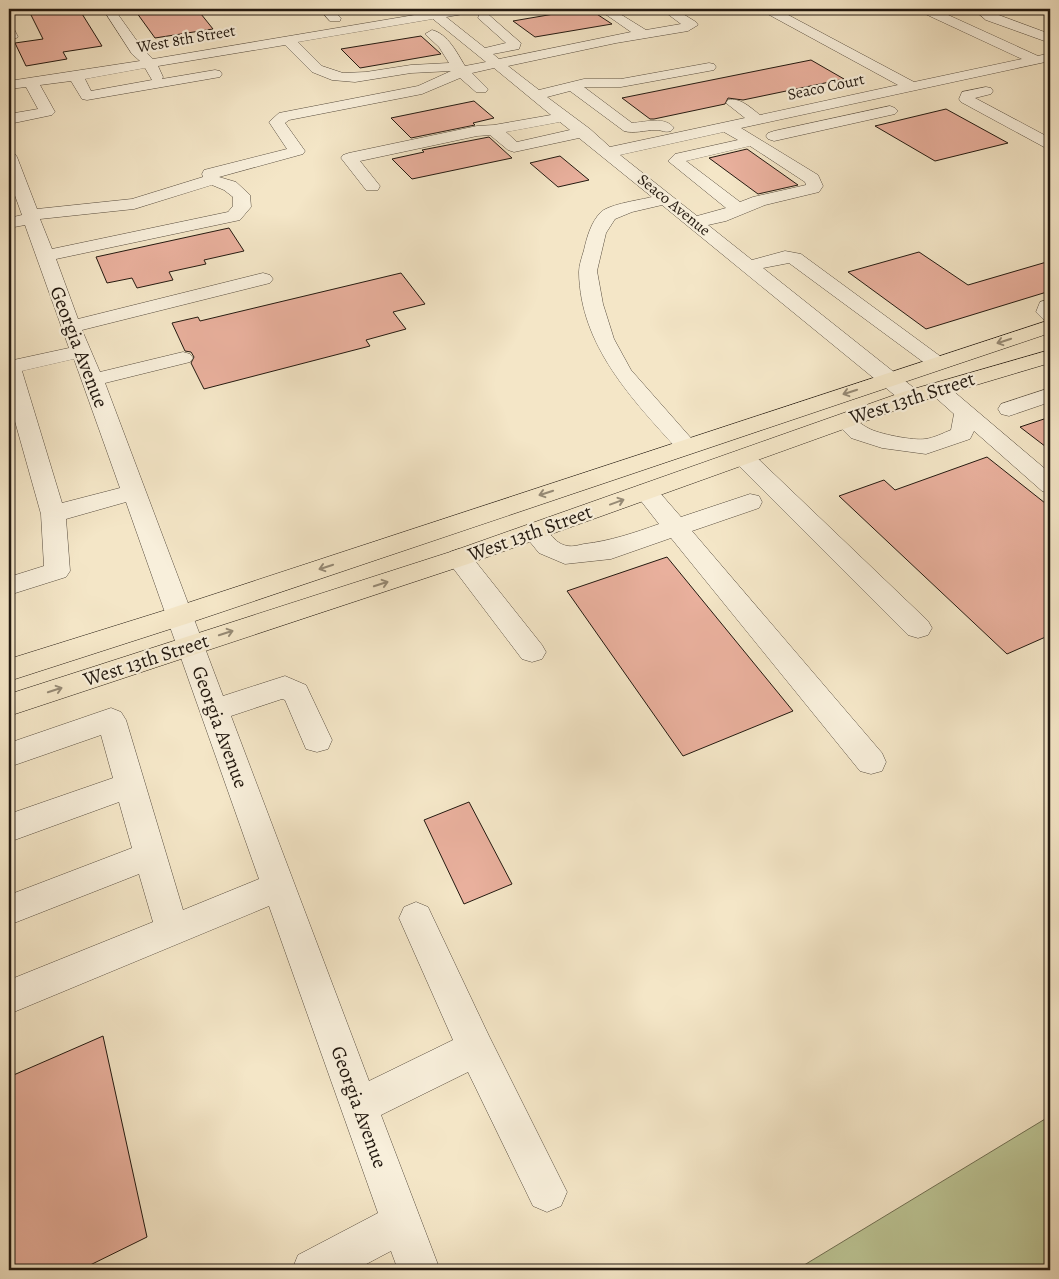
<svg xmlns="http://www.w3.org/2000/svg" width="1059" height="1279" font-family="Alegreya,serif">
  <rect width="100%" height="100%" fill="#f4e6c7"/>
  <filter id="stains"><feTurbulence type="fractalNoise" baseFrequency=".004" numOctaves="4"/><feColorMatrix values="0 0 0 0 .2 0 0 0 0 .09 0 0 0 0 .02 0 0 0 .5 -.17"/></filter>
  <radialGradient id="worn" r=".72"><stop offset=".6" stop-color="#630" stop-opacity="0"/><stop offset="1" stop-color="#630" stop-opacity=".3"/></radialGradient>
  <path fill="#bcc595" stroke="#706f52" d="M1050 1116V1270H796Z"/>
  <path fill="#e9b09d" stroke="#231910" d="M28 9H79L102 46 63 52 67 59 26 66 15 43 43 39Z
    M134 9H197L213 29 155 38Z
    M583 9H589L612 24 535 37 513 21Z
    M421 36 441 54 360 68 341 49Z
    M811 60 844 79 743 100 728 98 725 104 654 119H650L622 98Z
    M474 101 494 118 473 123 475 125 411 138 391 118Z
    M946 109 1008 143 935 161 875 126Z
    M489 137 512 158 412 179 392 159 424 152 422 150Z
    M747 149 798 185 758 194 709 158Z
    M560 156 589 180 558 187 530 163Z
    M229 228 244 251 204 260 206 264 169 272 173 280 137 288 132 278 107 283 96 257Z
    M919 252 968 285 1050 261V291L926 329 848 272Z
    M401 273 425 304 393 312 406 329 366 340 370 346 204 389 191 363 194 357 191 352 185 351 172 323 198 317 200 321Z
    M1050 417V450L1020 427Z
    M987 457 1050 507V635L1007 654 839 496 884 480 895 490Z
    M667 557 793 711 683 756 567 591Z
    M469 802 512 884 464 904 424 820Z
    M103 1036 147 1237 80 1270H9V1077Z"/>
  <g fill="none" stroke-linecap="round" stroke-linejoin="round">
    <g stroke="#574c3e" stroke-width="1">
      <path id="minor" d="M103 9H125L123 12 117 13 142 48 153 59 450 9H477L475 12 446 17 485 48 506 43 478 18 479 15H489L521 43 519 49 493 54 499 59 631 32 598 9H612L646 30 681 24 661 9H675L696 22 698 25 688 31 616 43 508 66 539 90 584 79H621L709 63 714 64 716 67 714 70 621 87H584L632 123C646 122 665 116 674 128L671 131C665 133 662 130 656 130 645 130 634 134 624 131L570 91 547 97 590 129 610 147 745 118 726 103 728 100C740 97 751 108 760 115L898 85 764 12 762 9H777L914 82 1022 59 921 12 919 9H935L1038 56 1050 53V61L741 128 818 175 823 186 819 192 765 205 726 221 708 225 752 260 785 251 801 254 944 359 948 363 944 367 937 369 930 367 789 263 763 268 919 392 922 397 919 402 911 404 903 402 662 205 632 212 615 219 606 233 597 271 603 304 614 339 631 370 698 446 695 451 687 453 679 451C633 400 580 346 579 272 579 265 582 257 584 250 587 237 591 222 601 212 610 204 640 200 652 197L579 138 514 152 508 150 490 135 477 136 360 161 380 186 378 190H366L341 158 343 155 349 153 477 126 494 125 551 115 494 68 472 73 488 89 486 92H476L460 78 422 94 289 120 285 123 305 151 303 154 219 177 236 182 250 195 251 207 240 220 56 259 78 319 263 273 270 275 273 279 270 283 82 330 100 372 183 352 190 354 193 358 190 362 105 383 223 696 285 676 306 685 332 740 328 749 317 752 306 749 285 700 282 699 231 716 369 1081 453 1040 399 918 404 907 416 902 428 907 489 1036 567 1192 561 1206 547 1212 533 1206 468 1072 381 1115 440 1270H398L391 1251 355 1270H292L298 1255 378 1213 269 906 9 1014V980L153 922 139 874 9 925V895L132 848 119 802 9 842V814L113 778 101 735 9 767V743L111 708 121 712 126 720 183 910 259 879 126 502 66 519 70 571 66 577 9 595V577L44 566 41 514 9 400V361L69 348 25 225 9 228V218L22 215 9 179V152L15 154 17 157 37 209 132 199 203 177 202 174 204 170 287 149 269 122 279 113 418 86 451 71 411 73 355 82 332 80 312 72 285 45 158 66 163 77 162 79 215 70 220 71 222 74 220 77 87 100 82 99 71 81 40 85 55 112 52 115 9 124V114L38 109 26 87 9 89V81L140 61 132 54ZM433 19 486 62 465 66C457 53 448 34 432 30L425 34 439 47 449 63 411 65 366 72 343 73 322 66 298 42ZM145 68 152 80 91 91 85 79ZM560 122 570 130 517 142 506 132ZM724 132 738 140 675 154 668 161 726 208 697 216 620 155ZM750 146 805 182 806 185 753 197 740 202 686 161ZM212 185 224 190 233 197V206L228 212 52 249 40 219 134 209ZM74 359 120 488 62 503 22 371Z
        M319 9H332L341 18 340 21H330Z
        M973 9H987L996 14 1050 34V43L986 20Z
        M9 28 14 29 18 37 9 42Z
        M986 87 991 88 993 91 991 94 975 98 1050 138V149L1044 147 961 102 959 99 962 92Z
        M890 106 895 108 898 111 895 114 774 141 768 139 766 136 768 133 774 131Z
        M1050 299V321L1043 319 1036 312 1040 302Z
        M937 383 945 384 1050 473V494L1042 491 974 431 970 439 926 454 882 448 851 438 834 421 837 416C855 412 854 421 868 428 878 434 915 441 925 439 934 438 943 433 951 430L954 414 926 389 929 384Z
        M1050 388V402L1009 416 1001 414 998 409 1001 404Z
        M743 450 751 452 928 621 932 628 928 635 918 638 908 635 735 462 731 457 735 452Z
        M646 484 654 486 681 517 750 494 759 496 762 502 759 508 692 531 882 753 886 762 882 771 871 774 860 771 671 538 611 559 565 564 539 553 522 532 525 526C550 519 548 543 568 546 573 547 579 545 584 544 610 541 634 533 659 524L634 492 638 486Z
        M459 549 468 552 542 645 546 652 542 659 532 662 522 659 450 564 446 558 450 552Z"/>
    </g>
    <g stroke="#231910" stroke-width="1">
      <path id="major" d="M1050 320V333L189 623 9 681V659L169 609Z
        M1050 350V363L919 402 468 564 9 716V694L450 552 903 392Z"/>
    </g>
    <use href="#minor" fill="#f8efdb" fill-rule="evenodd"/>
    <use href="#major" fill="#f4e6c7" fill-rule="evenodd"/>
  </g>
  <defs><path id="oneway-shaft" d="M-6 0H5M1.5-3L5.5 0L1.5 3" fill="none" stroke-width="1.6" stroke-linecap="round" stroke-linejoin="round" transform="scale(1.25)"/></defs>
  <g stroke="#968a75">
    <use href="#oneway-shaft" transform="translate(1004 341) rotate(162)"/>
    <use href="#oneway-shaft" transform="translate(850 392) rotate(162)"/>
    <use href="#oneway-shaft" transform="translate(546 493) rotate(162)"/>
    <use href="#oneway-shaft" transform="translate(617 502) rotate(-20)"/>
    <use href="#oneway-shaft" transform="translate(326 567) rotate(162)"/>
    <use href="#oneway-shaft" transform="translate(381 584) rotate(-18)"/>
    <use href="#oneway-shaft" transform="translate(226 633) rotate(-18)"/>
    <use href="#oneway-shaft" transform="translate(55 690) rotate(-18)"/>
  </g>
  <g text-anchor="middle" dominant-baseline="central" stroke-width="4.5" stroke-linejoin="round" paint-order="stroke">
    <g font-size="16" fill="#231910" stroke="#f8efdb">
      <text transform="translate(186 39) rotate(-10)">West 8th Street</text>
      <text transform="translate(826 87) rotate(-12)">Seaco Court</text>
      <text transform="translate(674 205) rotate(39)">Seaco Avenue</text>
    </g>
    <g font-size="20" fill="#231910" stroke="#f8efdb">
      <text transform="translate(79 347) rotate(69)">Georgia Avenue</text>
      <text transform="translate(912 398) rotate(-18)">West 13th Street</text>
      <text transform="translate(530 533) rotate(-20)">West 13th Street</text>
      <text transform="translate(146 660) rotate(-18)">West 13th Street</text>
      <text transform="translate(220 727) rotate(70)">Georgia Avenue</text>
      <text transform="translate(359 1107) rotate(70)">Georgia Avenue</text>
    </g>
  </g>
  <rect width="1059" height="1279" fill="none" stroke="#f4e6c7" stroke-width="30"/>
  <rect x="10" y="10" width="1039" height="1259" fill="none" stroke="#231910" stroke-width="2.5"/>
  <rect x="15" y="15" width="1029" height="1249" fill="none" stroke="#231910"/>
  <rect width="100%" height="100%" filter="url(#stains)"/>
  <rect width="100%" height="100%" fill="url(#worn)"/>
</svg>
